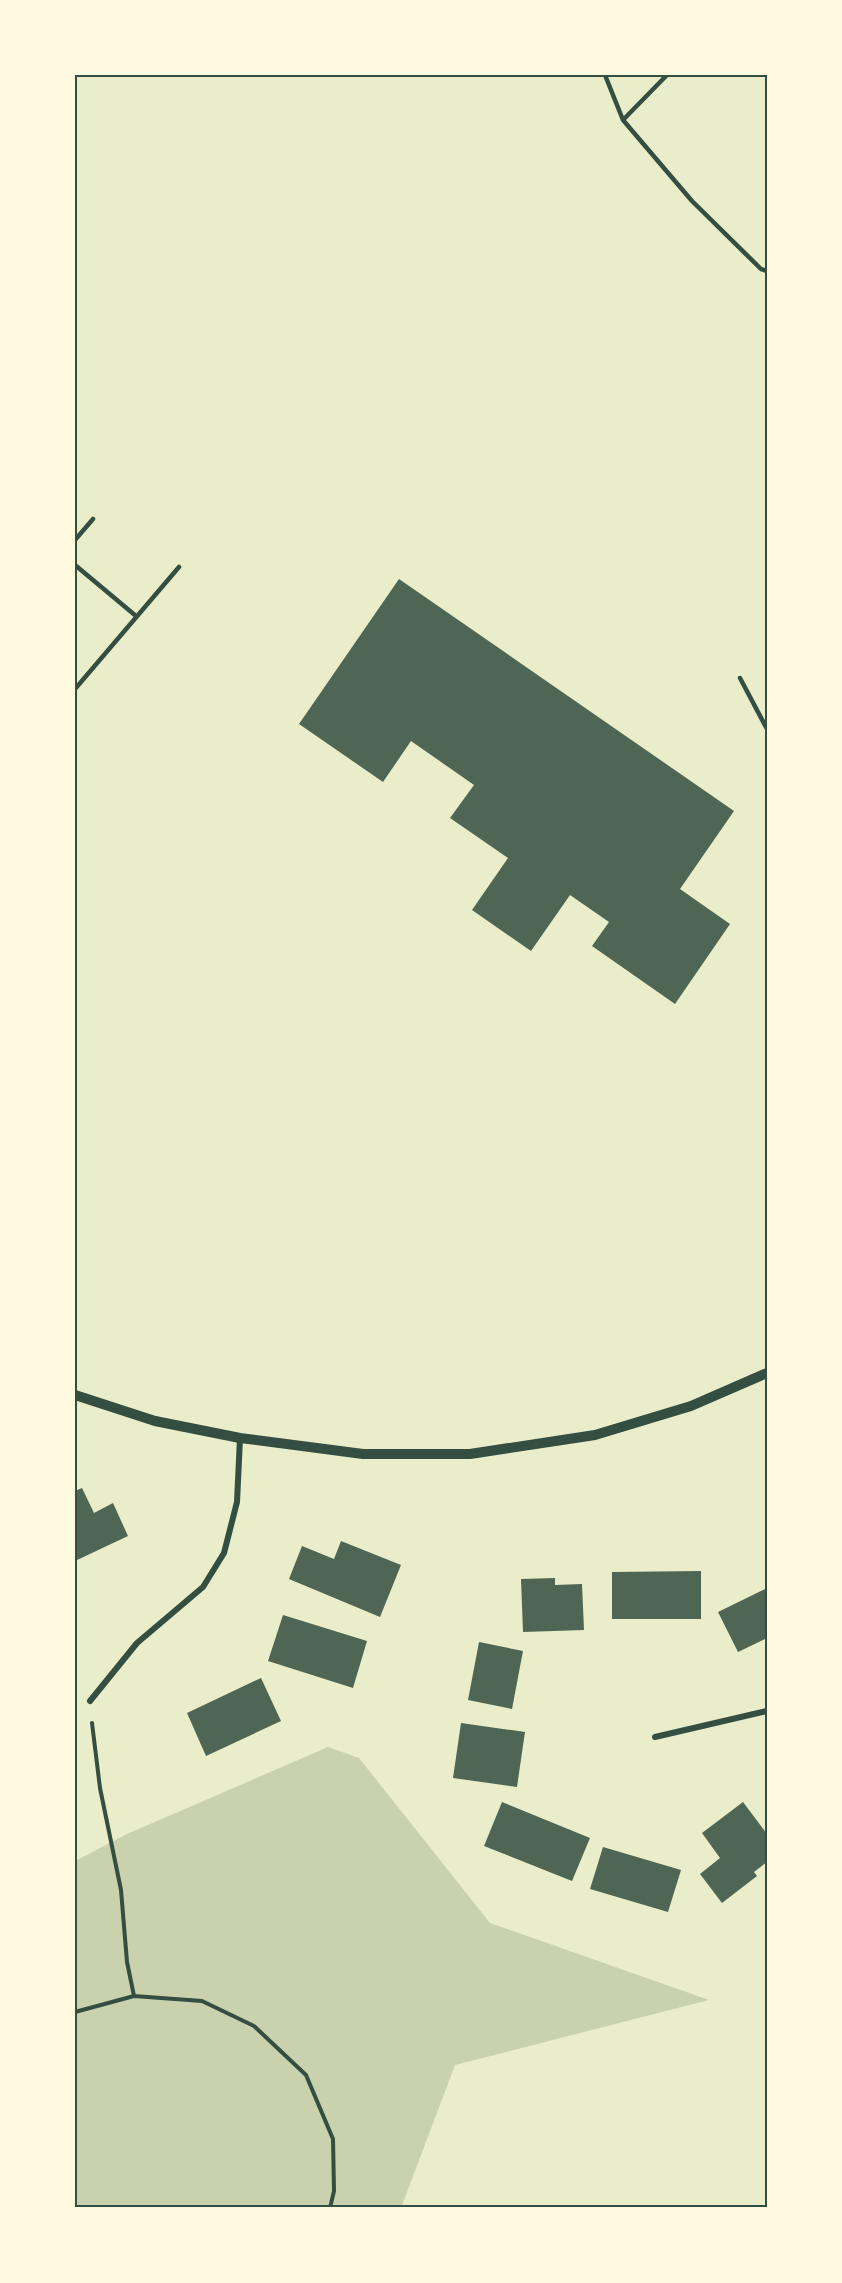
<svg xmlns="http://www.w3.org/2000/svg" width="842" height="2283" font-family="Mulish,sans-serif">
  <rect width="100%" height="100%" fill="#e9edc9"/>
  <path fill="#cad2ad" d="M328 1747 359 1758 490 1923 709 2000 455 2065 401 2208H75V1861L127 1834Z"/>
  <path fill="#4f6655" d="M399 579 734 811 680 889 730 924 675 1004 592 946 609 922 570 895 531 951 472 910 508 858 450 818 474 785 411 741 383 782 299 724Z
    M82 1488 94 1513 113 1503 128 1536 75 1561V1491Z
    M341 1541 401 1565 380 1617 289 1579 302 1546 334 1559Z
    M701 1571V1619H612V1572Z
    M555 1578V1585L582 1584 584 1630 523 1632 521 1579Z
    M767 1588V1638L738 1652 718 1612Z
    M283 1615 367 1641 353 1688 268 1661Z
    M479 1642 523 1651 512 1709 468 1700Z
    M261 1678 281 1721 206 1756 187 1713Z
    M461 1723 525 1732 517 1787 453 1778Z
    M502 1802 590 1838 572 1881 484 1846Z
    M743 1802 767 1834V1862L754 1872 757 1876 722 1903 700 1874 720 1858 702 1833Z
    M603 1847 681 1870 668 1912 590 1889Z"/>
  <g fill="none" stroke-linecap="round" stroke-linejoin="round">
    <path stroke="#344e41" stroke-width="4" d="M92 1723 100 1788 121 1890 127 1962 134 1996
      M75 2012 134 1996 202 2001 254 2026 306 2075 333 2139 334 2191 330 2208"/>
    <path stroke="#344e41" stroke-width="4.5" d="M605 75 623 120 692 201 761 269 767 271
      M623 120 667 75
      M75 540 93 519
      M75 565 136 616
      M740 678 767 729
      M75 689 179 567"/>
    <path stroke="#344e41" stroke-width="6" d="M90 1701 137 1643 203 1587 224 1553 237 1502 240 1438
      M655 1737 767 1711"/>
    <path stroke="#344e41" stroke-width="10" d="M75 1395 155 1421 240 1438 363 1454H470L595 1435 691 1406 767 1373"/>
  </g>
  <rect width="842" height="2283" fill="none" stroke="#fefae0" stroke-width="153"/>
  <rect x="76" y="76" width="690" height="2130" fill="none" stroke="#344e41" stroke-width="2"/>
</svg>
